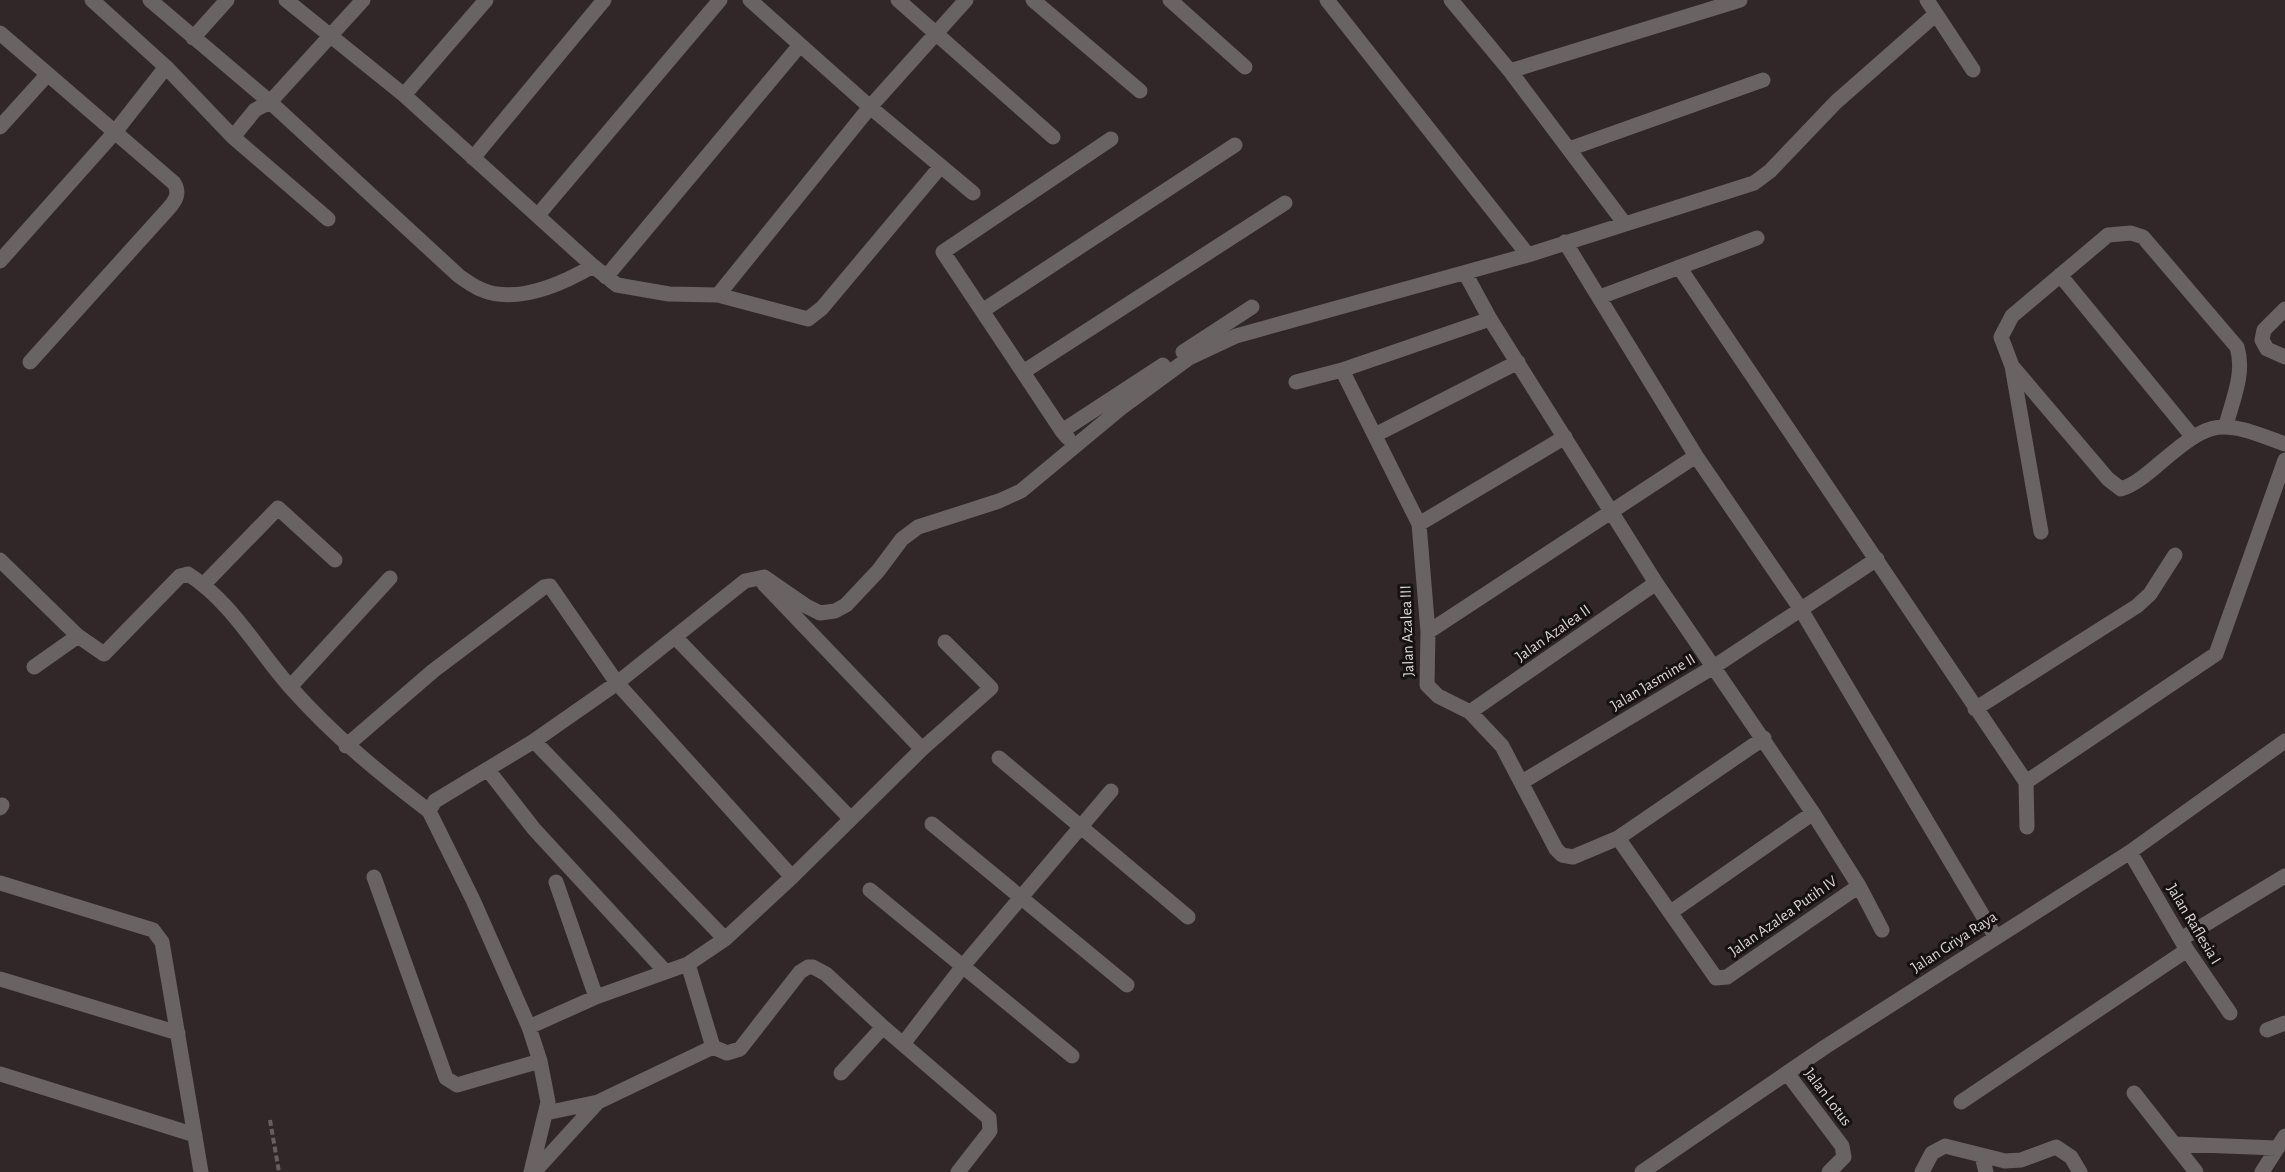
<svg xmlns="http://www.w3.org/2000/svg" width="2285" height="1172" font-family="'Alegreya Sans',sans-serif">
  <rect width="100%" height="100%" fill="#312728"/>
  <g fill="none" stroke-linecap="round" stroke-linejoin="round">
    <path stroke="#675e5f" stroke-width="4" stroke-dasharray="6 3" stroke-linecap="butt" d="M270 1120 279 1172"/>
    <path stroke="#696363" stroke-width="15" d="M92 0 166 67 233 137 328 219
      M150 0 270 102 459 276C466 281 473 286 480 289 515 305 562 284 593 266L617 285 669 294 718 295 808 319 822 308 941 166
      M286 0 404 95 593 266
      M750 0 870 107 973 193
      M898 0 1053 137
      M1033 0 1140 91
      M1170 0 1245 67
      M1327 0 1528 255
      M1451 0 1510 71 1625 224
      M1936 14 1973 70
      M0 33 174 183C180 193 176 200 169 208L30 362
      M193 38 227 0
      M1510 71 1740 0
      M404 95 486 0
      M0 127 47 75
      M233 137 255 110 270 102 363 0
      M1569 149 1763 80
      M473 158 604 0
      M538 215 720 0
      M1565 242 1696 456 1800 608 1995 936
      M0 261 115 132 166 67
      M1679 267 2026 782 2027 827
      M1465 273 1490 319 1656 583 1813 813 1859 886 1882 930
      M2060 275 2192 436
      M606 277 800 45
      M718 295 870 107 966 0
      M1600 297 1757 238
      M2285 309 2264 330 2262 340 2267 349 2285 357
      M982 311 1235 145
      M1183 352 1252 307
      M2012 366 2041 532
      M1342 370 1419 524 1428 632 1427 685 1438 696 1470 712 1502 746 1556 849 1562 855 1573 857 1618 838 1764 738
      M1023 372 1285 203
      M1296 382 1342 370 1490 319
      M2226 425C2233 399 2245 373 2237 347L2143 237 2131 233 2108 235 2012 316 2001 337 2012 366 2108 479 2121 489C2136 484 2148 473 2160 463 2214 417 2220 420 2285 444
      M1062 431 943 252 1111 139
      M1375 435 1518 362
      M1068 438 1062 431 1163 365
      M1419 524 1565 437
      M0 560 78 636 104 654 180 576 188 574C233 603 257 650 292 689 334 736 379 773 429 811
      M204 584 278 508 335 560
      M764 584 922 749
      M1428 632 1696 456
      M675 637 850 818
      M34 667 78 636
      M290 687 390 578
      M1975 709 2137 606 2150 594 2175 555
      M1470 712 1656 583
      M534 741 725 939
      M346 746 433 671 544 587 550 586 617 683 792 877
      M999 758 1188 917
      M488 770 534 829 664 970
      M1522 782 1715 666 1877 559
      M2026 782 2216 654 2285 460
      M0 808 2 805
      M932 824 1127 985
      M1618 838 1716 978 1727 977 1859 886
      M2130 852 2187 950 2230 1013
      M374 877 446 1078 457 1085 540 1061
      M556 882 596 997
      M0 883 153 930 162 942 201 1172
      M870 890 1072 1056
      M1671 912 1813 813
      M2181 939 2285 876
      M688 964 713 1047 727 1053 740 1049 800 972 808 967H813L826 974 883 1027 989 1118 990 1131 958 1172
      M0 979 178 1033
      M529 1027 596 997 688 964 725 939 792 877 922 749 991 688 945 642
      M2267 1030 2285 1023
      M903 1044 963 966 1111 791
      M841 1073 883 1027
      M1787 1073 1842 1146 1844 1157 1829 1172
      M0 1074 195 1135
      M2134 1093 2196 1172
      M1961 1102 2187 950
      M546 1113 598 1102 713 1047
      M2175 1144 2276 1148
      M1982 1156 1986 1172
      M531 1172 548 1102 540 1061 529 1027 473 900 429 811 435 801 534 741 617 683 745 581 764 577 806 606 820 613 835 611 846 605 878 571 902 539 918 527 999 501 1021 491 1121 408 1189 358 1236 336 1528 255 1754 183 1770 171 1836 102 1936 14 1927 0
      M534 1172 598 1102
      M1642 1172 1825 1047 2130 852 2285 741
      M1922 1172 1932 1153 1945 1146 2005 1161 2021 1160 2056 1147 2071 1157 2080 1172
      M2262 1172 2285 1136"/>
  </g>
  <g text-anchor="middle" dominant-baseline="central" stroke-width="6" stroke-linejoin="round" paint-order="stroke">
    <g font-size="16" fill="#ddd6d7" stroke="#161112">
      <text transform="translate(1407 631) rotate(-92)">Jalan Azalea III</text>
      <text transform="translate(1553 633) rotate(-35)">Jalan Azalea II</text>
      <text transform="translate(1653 682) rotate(-31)">Jalan Jasmine II</text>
      <text transform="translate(1783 916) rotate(-35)">Jalan Azalea Putih IV</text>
      <text transform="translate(2194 924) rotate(59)">Jalan Raflesia I</text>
      <text transform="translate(1954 942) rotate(-33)">Jalan Griya Raya</text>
      <text transform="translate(1828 1097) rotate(53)">Jalan Lotus</text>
    </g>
  </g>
</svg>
